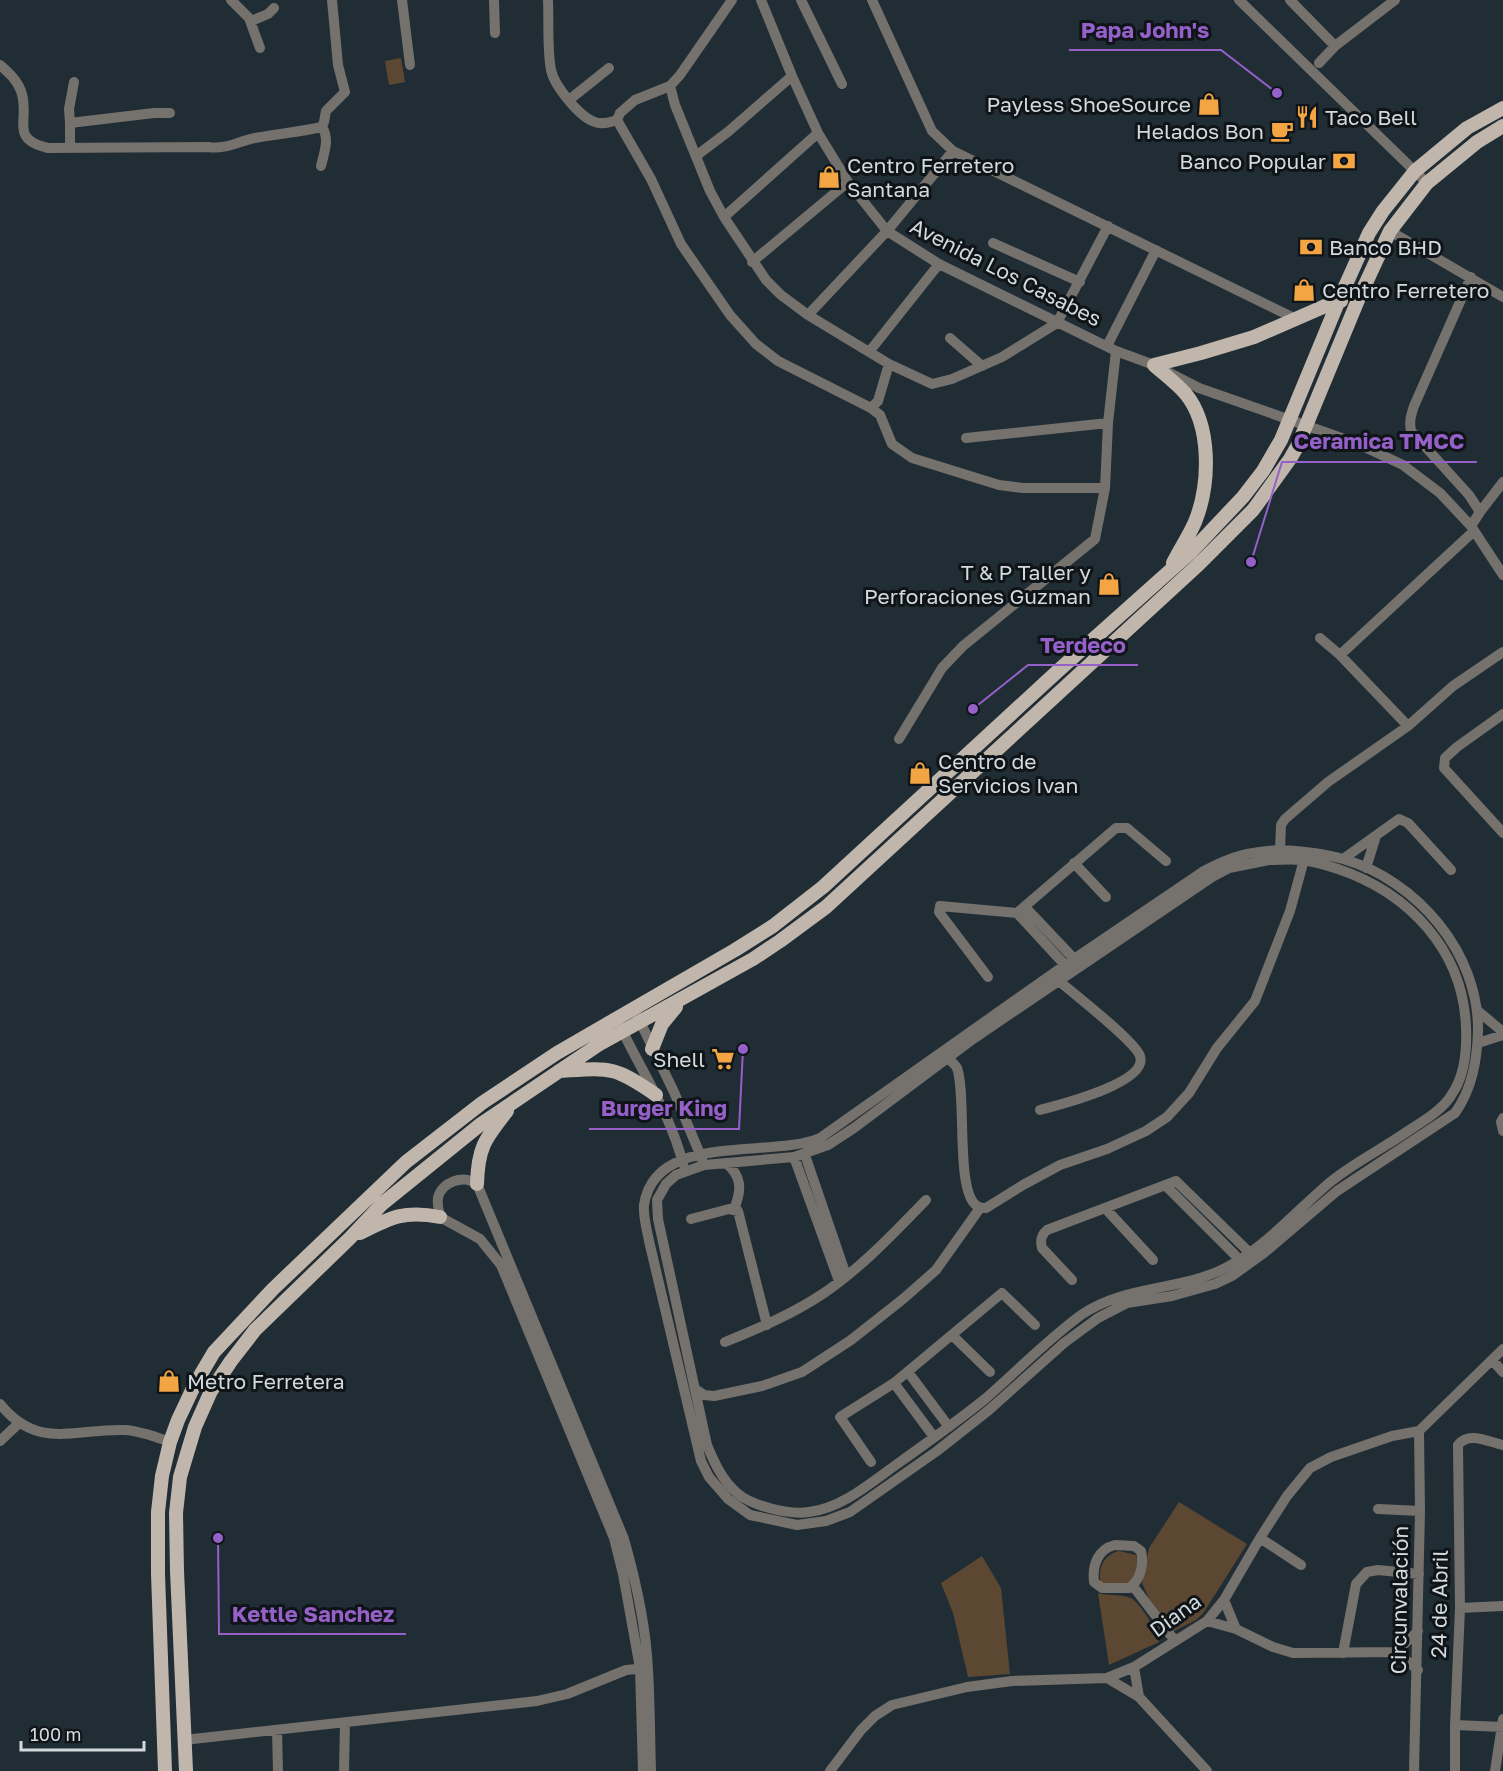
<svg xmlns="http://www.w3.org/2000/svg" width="1503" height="1771" font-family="'Golos Text',sans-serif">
  <rect width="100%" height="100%" fill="#212d34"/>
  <path fill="#5b4732" d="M401 58 405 82 389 85 385 61Z
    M1179 1502 1247 1544 1204 1612 1196 1620 1172 1632 1152 1605 1142 1583 1149 1548Z
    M1119 1551 1136 1555C1139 1564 1136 1580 1125 1584 1119 1587 1108 1583 1101 1583 1097 1569 1104 1554 1119 1551Z
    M982 1556 1001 1588 1010 1674 968 1677 953 1613 941 1583Z
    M1098 1593C1108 1596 1121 1594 1131 1598 1140 1603 1159 1633 1159 1642L1109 1665Z"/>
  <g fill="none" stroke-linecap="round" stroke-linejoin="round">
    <path stroke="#75716c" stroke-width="10" d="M231 0 249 18 260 48
      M402 0 410 65
      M494 0 495 33
      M548 0C549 21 547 49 551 70 554 85 579 117 595 122 602 125 610 122 617 120L620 113 635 100 670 86 680 75 732 0
      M761 0 792 76 818 133 848 182 887 231 939 264 1116 351 1154 365 1199 388 1356 443 1403 465 1440 493 1471 526 1503 575
      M801 0 842 84
      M872 0 932 131 953 151 1296 319
      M1239 0 1427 183
      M1290 0 1335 46
      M251 21 268 14 274 8
      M1319 63 1335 46 1395 0
      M0 65C9 73 17 80 21 91 31 119 8 139 48 148L208 147C225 150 239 141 255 138 277 134 299 132 322 127L324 122 326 111 345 92 338 65 332 0
      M670 86 675 105 710 191 724 217 766 280 781 295 808 315 889 364 932 384 952 379 1002 357 1057 323 1108 226
      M569 100 609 68
      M617 120 651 179 681 244 730 315 756 344 778 361 871 408 880 415 892 444 912 458 999 485 1023 488H1105
      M70 123 69 109 74 82
      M70 146V123L154 113H170
      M696 156 729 131 792 76
      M321 166C324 153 330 139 322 127
      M724 217 818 133
      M1390 231 1503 297
      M993 243 1080 282
      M752 262 848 182
      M1471 277 1414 406C1411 415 1409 421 1411 431L1469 495 1480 512 1471 526
      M808 315 887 231 953 151
      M950 338 982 366
      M1107 346 1156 250
      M869 352 939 264
      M871 408 878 401 889 364
      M966 438 1108 423
      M1480 512 1503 482
      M1320 638 1340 655 1408 726
      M1340 655 1474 531
      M1503 714 1457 747 1445 758 1444 768 1503 833
      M899 739 942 668 963 646 1095 539 1105 488 1108 423 1116 351
      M1280 850C1301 851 1323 853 1343 859 1417 880 1479 953 1478 1031 1477 1061 1472 1089 1455 1113L1337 1191 1264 1253 1232 1276 1215 1284 1172 1296 1127 1303 1098 1318 1064 1343 989 1410 937 1451 850 1512 826 1521 797 1525 750 1515 728 1499 709 1477 701 1461 649 1241C647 1230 643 1217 644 1205 655 1131 770 1159 820 1138L1065 965 1204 871C1232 856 1248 852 1280 850Z
      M1280 850 1281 825 1285 819 1328 782 1408 726 1453 686 1503 652
      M1343 859 1399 819 1408 823 1451 870
      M1269 860C1280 860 1291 859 1301 860 1314 861 1326 865 1338 869 1409 893 1463 950 1466 1027 1467 1049 1465 1075 1452 1094 1443 1110 1423 1121 1408 1131 1382 1149 1353 1163 1329 1183 1295 1212 1260 1253 1219 1271 1174 1291 1123 1286 1081 1315 1047 1340 1017 1371 985 1399 955 1423 924 1445 893 1467 868 1485 841 1508 809 1512 789 1515 752 1506 737 1493 722 1480 714 1462 707 1445L658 1219 657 1200 666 1184 676 1175 704 1165 794 1157 828 1145 854 1128 973 1039 1212 877 1229 868Z
      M1074 863 1106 897
      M1366 868 1376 836
      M1025 907 1078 963
      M1017 913 1065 965
      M988 977 939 912 940 906 1017 913 1116 828H1127L1166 861
      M634 1009 674 1092 702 1159
      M1478 1011 1503 1032
      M620 1026C642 1072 671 1115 683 1164
      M1478 1043 1503 1035
      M947 1058C951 1061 955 1064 957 1068 967 1095 955 1192 977 1206 980 1208 983 1208 986 1208L1023 1185 1060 1165 1107 1149 1146 1131 1167 1117 1189 1093 1217 1048 1255 1001 1290 911 1305 856
      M1040 1110C1058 1105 1149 1083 1140 1056 1135 1041 1074 994 1059 981
      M1503 1118 1501 1122 1503 1131
      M805 1155 846 1275
      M794 1157 839 1281
      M726 1163C742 1176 742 1190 734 1209
      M1166 1186 1239 1259
      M1105 1208 1153 1260
      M691 1219 729 1209 738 1211 767 1325
      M1072 1280 1042 1248C1040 1240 1041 1235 1047 1230L1176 1181 1250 1253
      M952 1335 990 1372
      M725 1342C759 1328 793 1314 824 1293 860 1269 896 1231 926 1200
      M1492 1360 1503 1372
      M908 1372 949 1427
      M894 1383 934 1437
      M695 1389 704 1395 714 1396 762 1386 802 1372 851 1340 903 1299 936 1270 980 1208
      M0 1404C38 1451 75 1428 125 1430 141 1431 156 1437 170 1442
      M0 1441 18 1424
      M871 1462 840 1417 894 1383 1002 1293 1035 1325
      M1378 1509 1420 1511
      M1260 1538 1301 1565
      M1115 1545 1134 1546 1141 1551C1144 1564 1141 1580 1129 1588H1102L1094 1582C1092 1565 1098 1549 1115 1545Z
      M1133 1586 1175 1641
      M1224 1600 1236 1629
      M1460 1608 1503 1606
      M1207 1621 1236 1629 1273 1647 1293 1653 1396 1652 1418 1670
      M1396 1652 1418 1631
      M1343 1653 1356 1584 1367 1572 1378 1570 1419 1574
      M1134 1667 1139 1697
      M1107 1678 1139 1697 1207 1771
      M1455 1725 1503 1727
      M277 1730 278 1771
      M184 1740 537 1701 567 1694 626 1670 647 1668
      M344 1771 345 1723
      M643 1771 640 1668 623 1574 614 1538 501 1265 480 1239 440 1217C439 1212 437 1204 438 1198 441 1182 464 1174 477 1184L624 1539C636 1581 646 1625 648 1670 650 1703 650 1737 651 1771
      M830 1771 861 1730 875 1716 892 1705 967 1687 1012 1681 1107 1678 1134 1667 1207 1621 1224 1600 1260 1538 1287 1496 1310 1468 1331 1457 1392 1436 1419 1431 1503 1349
      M1414 1771 1420 1511 1419 1431
      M1455 1771V1725L1460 1608 1458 1445C1469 1431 1488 1442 1503 1445
      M1495 1771 1503 1719"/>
    <path stroke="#c0b6ac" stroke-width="14" d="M1154 365C1164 374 1176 383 1185 393 1212 425 1210 485 1195 522 1189 536 1180 549 1173 563
      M1154 365 1201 353 1254 337 1339 300 1341 301
      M652 1049 662 1024 676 1007
      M559 1071C609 1068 613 1065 656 1095
      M477 1184C478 1147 485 1139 507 1111
      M360 1233C391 1217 405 1210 440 1217
      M165 1771 158 1574V1512L162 1476 170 1442 178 1420 195 1384 214 1352 273 1289 406 1162 482 1103 557 1053 735 950 773 926 823 887 1060 669 1191 552 1243 497 1263 471 1281 440 1339 300 1369 233 1383 211 1415 171 1467 128 1503 108
      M186 1771 177 1571 176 1513 180 1477 195 1427 211 1391 231 1361 255 1330 350 1238 382 1204 481 1124 598 1045 753 959 780 941 826 907 1199 564 1253 510 1290 459 1298 445 1358 300 1390 231 1427 183 1477 142 1503 126"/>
  </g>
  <defs>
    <g id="shop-bare" transform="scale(1.8)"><path d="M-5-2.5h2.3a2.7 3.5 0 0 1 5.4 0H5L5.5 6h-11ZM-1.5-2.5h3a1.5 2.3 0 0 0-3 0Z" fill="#f2a542" stroke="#0f1418" stroke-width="2.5" paint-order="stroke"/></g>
    <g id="restaurant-bare" transform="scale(1.8)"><path d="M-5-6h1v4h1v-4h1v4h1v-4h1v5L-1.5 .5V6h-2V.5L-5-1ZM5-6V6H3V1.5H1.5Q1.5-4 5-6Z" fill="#f2a542" stroke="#0f1418" stroke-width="2.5" paint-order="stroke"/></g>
    <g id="cafe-bare" transform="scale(1.8)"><path d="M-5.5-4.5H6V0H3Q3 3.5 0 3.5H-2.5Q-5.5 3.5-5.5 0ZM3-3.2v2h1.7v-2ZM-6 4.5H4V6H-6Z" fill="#f2a542" stroke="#0f1418" stroke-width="2.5" paint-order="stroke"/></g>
    <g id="bank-bare" transform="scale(1.8)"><path d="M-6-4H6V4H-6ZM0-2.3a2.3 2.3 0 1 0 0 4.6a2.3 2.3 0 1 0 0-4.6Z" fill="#f2a542" stroke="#0f1418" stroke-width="2.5" paint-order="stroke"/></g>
    <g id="supermarket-bare" transform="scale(1.8)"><path d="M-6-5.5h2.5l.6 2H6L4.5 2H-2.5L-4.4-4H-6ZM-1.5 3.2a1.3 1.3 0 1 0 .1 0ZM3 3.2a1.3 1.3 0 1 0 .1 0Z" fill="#f2a542" stroke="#0f1418" stroke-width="2.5" paint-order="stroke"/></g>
  </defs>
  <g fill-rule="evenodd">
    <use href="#shop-bare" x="1209" y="104"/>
    <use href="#restaurant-bare" x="1307" y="117"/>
    <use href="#cafe-bare" x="1282" y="131"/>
    <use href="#bank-bare" x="1344" y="161"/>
    <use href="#shop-bare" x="829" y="177"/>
    <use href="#bank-bare" x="1311" y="247"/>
    <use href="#shop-bare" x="1304" y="290"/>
    <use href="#shop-bare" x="1109" y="584"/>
    <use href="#shop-bare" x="920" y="773"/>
    <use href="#supermarket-bare" x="723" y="1059"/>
    <use href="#shop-bare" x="169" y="1381"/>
  </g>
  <g text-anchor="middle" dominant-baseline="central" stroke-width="6" stroke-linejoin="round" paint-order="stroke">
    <g font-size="21" fill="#d2dade" stroke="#0f1418" text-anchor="start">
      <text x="1191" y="104" text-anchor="end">Payless ShoeSource</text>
      <text x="1325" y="117">Taco Bell</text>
      <text x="1264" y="131" text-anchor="end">Helados Bon</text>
      <text x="1326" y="161" text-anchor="end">Banco Popular</text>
      <text x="847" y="165">Centro Ferretero<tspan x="847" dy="24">Santana</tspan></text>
      <text x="1329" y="247">Banco BHD</text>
      <text x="1322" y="290">Centro Ferretero</text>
      <text x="1091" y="572" text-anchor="end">T &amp; P Taller y<tspan x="1091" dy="24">Perforaciones Guzman</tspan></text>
      <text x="938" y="761">Centro de<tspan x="938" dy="24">Servicios Ivan</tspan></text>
      <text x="705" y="1059" text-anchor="end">Shell</text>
      <text x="187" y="1381">Metro Ferretera</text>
    </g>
    <g font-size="21" fill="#d2dade" stroke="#0f1418">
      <text transform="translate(1006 272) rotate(27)">Avenida Los Casabes</text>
      <text transform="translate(1399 1600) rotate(-89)">Circunvalación</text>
      <text transform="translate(1439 1604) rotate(-89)">24 de Abril</text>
      <text transform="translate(1175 1615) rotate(-36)">Diana</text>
    </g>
  </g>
  <path fill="none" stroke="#9560c8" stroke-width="2" d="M1277 93L1221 50H1069M1251 562L1282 462H1477M973 709L1028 665H1138M743 1049L739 1129H589M218 1538L219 1634H406"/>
  <g fill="#9560c8" stroke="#0f1418" stroke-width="2">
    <circle cx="1277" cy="93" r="6"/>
    <circle cx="1251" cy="562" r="6"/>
    <circle cx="973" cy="709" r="6"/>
    <circle cx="743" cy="1049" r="6"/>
    <circle cx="218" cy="1538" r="6"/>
  </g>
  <g font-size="22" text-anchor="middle" font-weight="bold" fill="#9560c8" stroke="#0f1418" stroke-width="6" stroke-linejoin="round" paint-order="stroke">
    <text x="1145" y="38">Papa John's</text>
    <text x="1379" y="449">Ceramica TMCC</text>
    <text x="1083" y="653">Terdeco</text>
    <text x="664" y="1116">Burger King</text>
    <text x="313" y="1622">Kettle Sanchez</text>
  </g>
  <path d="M21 1741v9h123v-9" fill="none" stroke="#d2dade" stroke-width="3"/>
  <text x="30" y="1741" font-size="18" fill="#d2dade" stroke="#0f1418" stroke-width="4.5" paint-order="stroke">100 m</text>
</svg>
